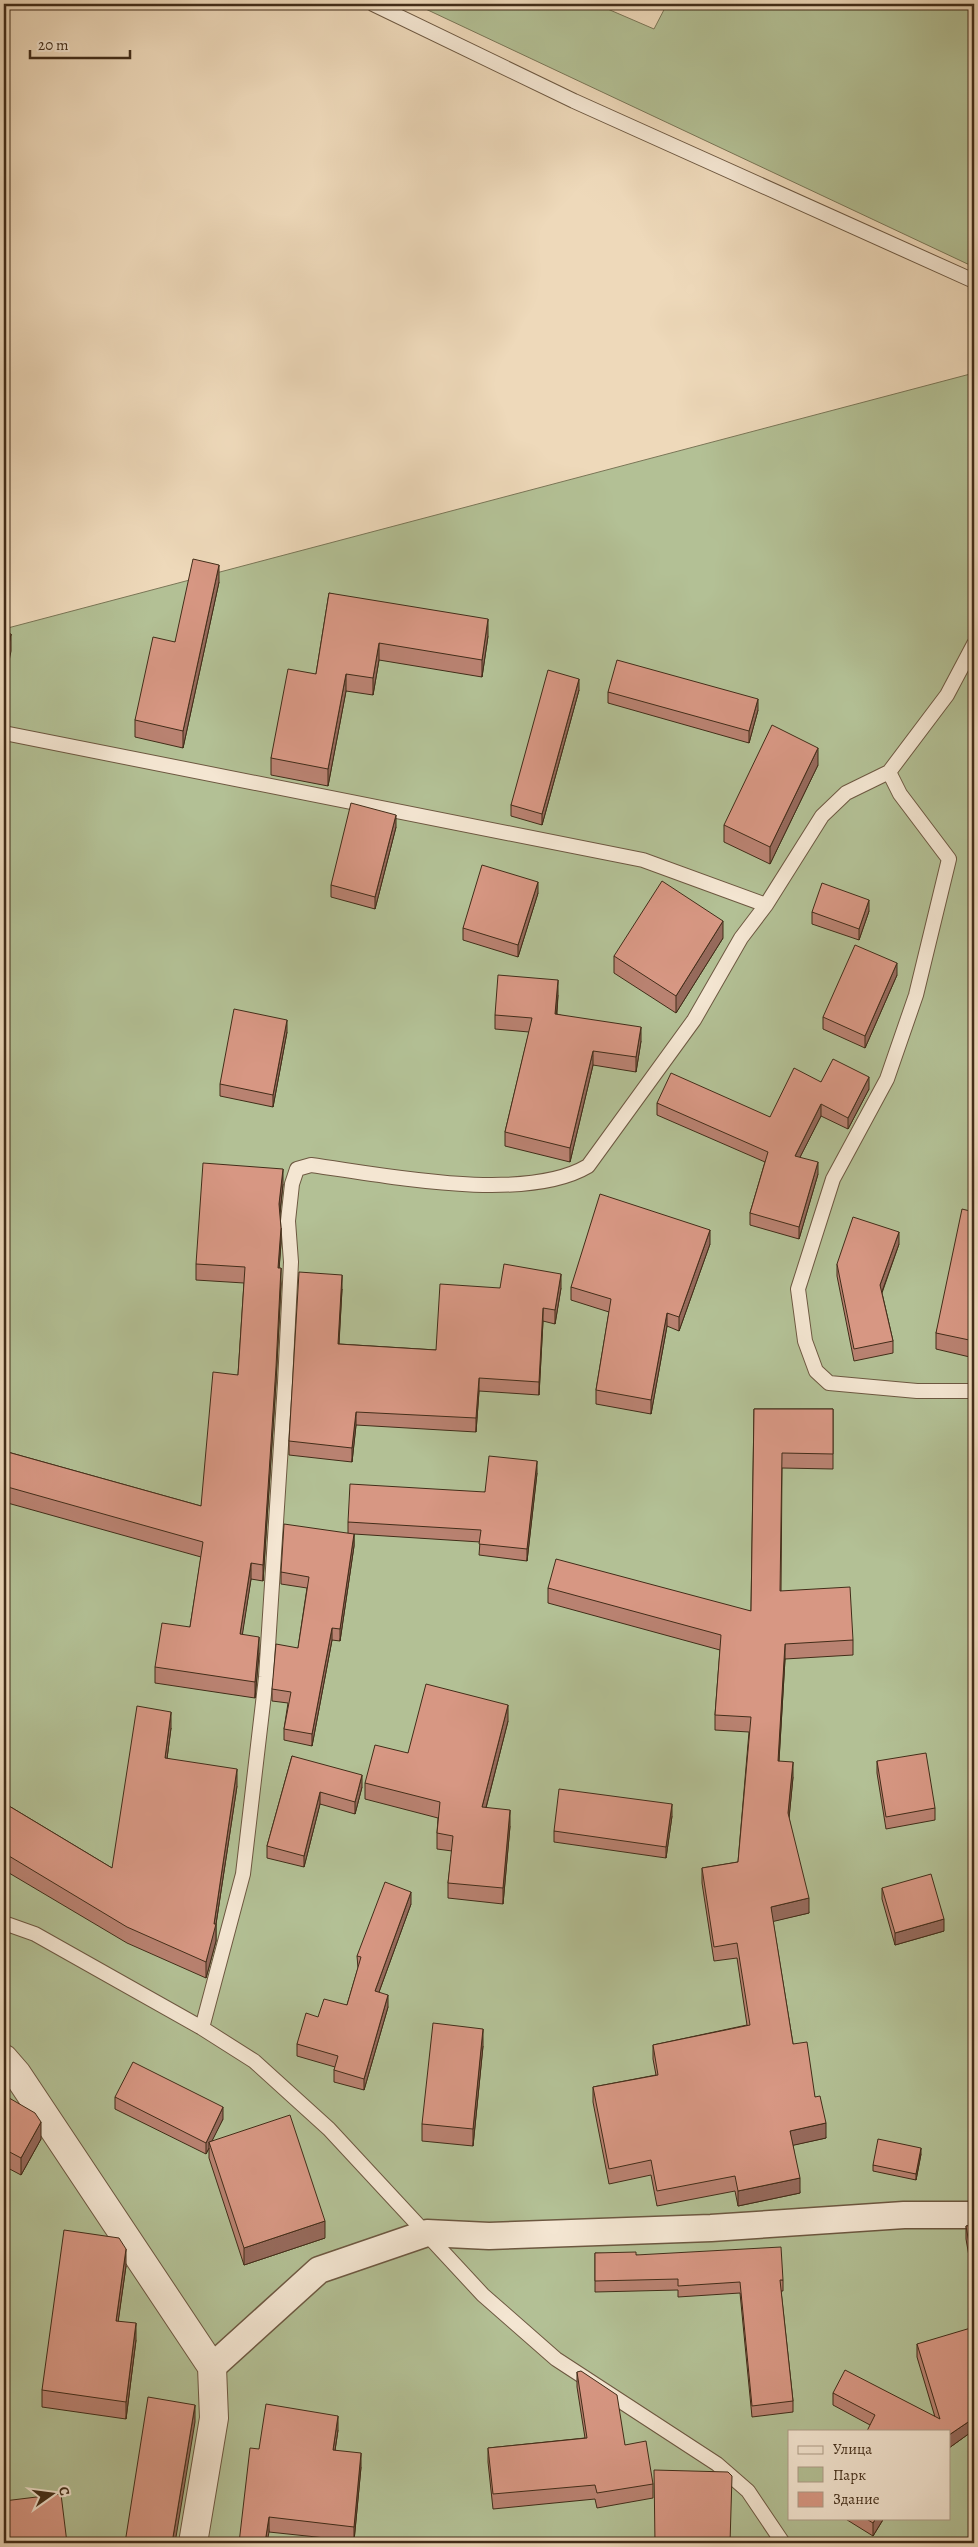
<svg xmlns="http://www.w3.org/2000/svg" width="978" height="2547" font-family="Alegreya,serif">
  <rect width="100%" height="100%" fill="#eed9ba"/>
  <filter id="stains"><feTurbulence type="fractalNoise" baseFrequency=".004" numOctaves="4"/><feColorMatrix values="0 0 0 0 .2 0 0 0 0 .09 0 0 0 0 .02 0 0 0 .5 -.17"/></filter>
  <radialGradient id="worn" r=".72"><stop offset=".6" stop-color="#630" stop-opacity="0"/><stop offset="1" stop-color="#630" stop-opacity=".3"/></radialGradient>
  <path fill="#b3c095" stroke="#7a7657" fill-rule="evenodd" d="M415 4H596L654 29 667 4H974V267Z
    M974 373V2543H4V629ZM789 2431H949V2518H789Z"/>
  <g fill="none" stroke-linecap="round" stroke-linejoin="round">
    <g stroke="#6d5841" stroke-width="16">
      <path id="service" d="M373 4 574 101 974 281
        M4 733 643 860 766 905
        M889 772 900 794 949 859 916 995 887 1079 833 1179 798 1289 805 1341 816 1371 829 1383 917 1391H974
        M4 1923 35 1934 202 2028
        M783 2543 748 2491 717 2464 556 2359 483 2295 329 2129 254 2061 202 2028 243 1874 266 1677 285 1383 291 1262 288 1221 292 1184 297 1169 311 1165C384 1175 524 1204 588 1166L694 1020 741 938 766 905 822 816 846 793 889 772 947 695 974 644"/>
    </g>
    <g stroke="#6d5841" stroke-width="29">
      <path id="minor" d="M212 2367 319 2270 427 2233 489 2236 711 2228 904 2215H974"/>
    </g>
    <g stroke="#6d5841" stroke-width="30">
      <path id="tertiary" d="M4 2059 17 2074 212 2367 214 2418 193 2543"/>
    </g>
    <use href="#service" stroke="#f4e6d2" stroke-width="14"/>
    <use href="#minor" stroke="#f4e6d2" stroke-width="26"/>
    <use href="#tertiary" stroke="#f4e6d2" stroke-width="28"/>
  </g>
  <path fill="#b98271" stroke="#422d19" d="M219 582 183 748 135 737V720L175 642Z
    M329 593 488 636 482 677 379 660 373 695 346 691 328 786 271 775V758L316 674Z
    M579 690 542 825 511 816V805Z
    M608 692 758 710 749 743 608 703Z
    M818 765 770 864 724 842V825Z
    M396 827 375 909 331 897V885Z
    M538 893 518 957 463 940V928Z
    M869 911 859 940 812 924V912Z
    M723 938 676 1013 614 973V956Z
    M897 975 865 1048 823 1029V1017Z
    M558 995 557 1014 641 1041 636 1072 593 1065 570 1162 505 1146V1132L529 1032 495 1029V1015Z
    M287 1032 273 1107 220 1096V1084Z
    M821 1082 869 1089 848 1129 821 1116 800 1157 818 1174 799 1239 750 1225V1213L765 1162 657 1115V1103L770 1117Z
    M283 1184 280 1214 281 1243 279 1268 281 1284 276 1382 263 1581 251 1579 242 1634 259 1653 255 1698 155 1683V1667L190 1627 201 1557 4 1502V1451L201 1506 238 1375 244 1283 196 1280V1264Z
    M974 1212V1358L936 1349V1333Z
    M710 1244 679 1331 667 1326 651 1414 596 1404V1390L609 1312 571 1300V1287Z
    M899 1244 882 1293 893 1341V1353L854 1361 837 1276V1264Z
    M500 1288H561L555 1324 543 1321 539 1395 479 1391 476 1432 356 1425 352 1462 289 1455V1441L342 1289 339 1344 436 1350Z
    M754 1409H833V1469L782 1468 781 1591 853 1640V1655L785 1659 779 1761 793 1777 789 1818 809 1913 773 1921 793 2044 815 2097 826 2138 793 2145 800 2193 738 2206 735 2191 657 2206 651 2175 609 2184 593 2102V2087L656 2075 653 2059V2045L747 2025 737 1958 714 1961 702 1883V1868L738 1862 749 1732 715 1730V1715L720 1650 548 1603V1588L751 1611Z
    M537 1473 527 1561 479 1555 480 1542 354 1534V1546L340 1641 332 1640 312 1746 284 1740V1729L288 1703 272 1701V1689L298 1648 307 1588 281 1584V1572L348 1534V1522L485 1492Z
    M508 1721 486 1808 510 1826 503 1904 448 1898V1883L452 1851 437 1849V1833L438 1818 365 1799V1783L408 1753Z
    M171 1728 167 1758 237 1786 216 1924V1941L206 1978 127 1943 4 1870V1803L112 1868Z
    M292 1756 362 1787 355 1814 320 1804 304 1867 267 1858V1846Z
    M877 1761 935 1808V1820L886 1829 877 1773Z
    M672 1816 666 1858 554 1842V1831Z
    M882 1888 944 1931 895 1945 882 1899Z
    M411 1904 379 1992 388 2007 364 2090 334 2082V2070L335 2067 297 2056V2044L318 2017 347 2005 358 1968 357 1956Z
    M483 2046 473 2146 422 2141V2124Z
    M4 2095 41 2139 21 2175 4 2166Z
    M115 2097 223 2119 212 2140 325 2238 244 2265 209 2158V2148L206 2154 115 2109Z
    M921 2154 916 2180 873 2171V2165Z
    M974 2225V2268H971L966 2239V2226Z
    M595 2253 636 2255 783 2280V2291H781L793 2401V2412L752 2417 740 2293 678 2297V2290L595 2292Z
    M126 2266 118 2321 136 2340 126 2419 42 2407V2390Z
    M917 2344 974 2430 949 2448V2431L870 2425 833 2405V2393L935 2417 917 2357Z
    M577 2372 625 2445 653 2484V2498L597 2508 595 2499 493 2509 488 2462V2448L585 2438 577 2387Z
    M338 2430 335 2450 361 2467 354 2541 269 2532 259 2449Z
    M844 2518H884L873 2536Z"/>
  <path fill="#966a5c" stroke="#422d19" d="M219 565V582L183 748V731Z
    M488 619V636L482 677V660Z
    M11 634V651L4 687V670Z
    M379 643V660L373 695V678Z
    M346 674V691L328 786V769Z
    M579 679V690L542 825V814Z
    M758 699V710L749 743V731Z
    M818 748V765L770 864V847Z
    M396 815V827L375 909V897Z
    M538 882V893L518 957V945Z
    M869 900V911L859 940V929Z
    M723 921V938L676 1013V996Z
    M897 963V975L865 1048V1036Z
    M558 980V995L555 1029V1014Z
    M287 1020V1032L273 1107V1095Z
    M641 1027V1041L636 1072V1057Z
    M593 1051V1065L570 1162V1148Z
    M869 1077V1089L848 1129V1118Z
    M821 1104V1116L795 1167V1156Z
    M818 1162V1174L799 1239V1227Z
    M283 1169V1184L279 1220V1204Z
    M281 1228V1243L278 1284V1268Z
    M710 1230V1244L679 1331V1317Z
    M899 1232V1244L880 1297V1285Z
    M281 1268V1284L276 1382 263 1581V1565Z
    M561 1274V1288L555 1324V1310Z
    M342 1275V1289L338 1358V1344Z
    M543 1308V1321L539 1395V1382Z
    M667 1313V1326L651 1414V1400Z
    M479 1378V1391L476 1432V1418Z
    M356 1412V1425L352 1462V1448Z
    M537 1461V1473L527 1561V1549Z
    M354 1534V1546L340 1641V1629Z
    M251 1563V1579L240 1650V1634Z
    M332 1628V1640L312 1746V1734Z
    M259 1637V1653L255 1698V1682Z
    M785 1644V1659L778 1776V1761Z
    M508 1705V1721L482 1823V1807Z
    M171 1712V1728L165 1774V1758Z
    M793 1762V1777L788 1828V1813Z
    M237 1769V1786L216 1924V1941L206 1978V1962L214 1924Z
    M362 1775V1787L355 1814V1802Z
    M320 1792V1804L304 1867V1856Z
    M672 1804V1816L666 1858V1847Z
    M510 1810V1826L503 1904V1888Z
    M411 1892V1904L375 2003V1991Z
    M809 1898V1913L771 1922V1907Z
    M944 1919V1931L895 1945V1933Z
    M388 1995V2007L364 2090V2079Z
    M483 2029V2046L473 2146V2129Z
    M223 2107V2119L210 2145 209 2142V2148L206 2154V2143Z
    M41 2122V2139L21 2175V2158Z
    M826 2123V2138L790 2146V2131Z
    M921 2148V2154L916 2180V2174Z
    M800 2178V2193L738 2206V2191Z
    M325 2221V2238L244 2265V2248Z
    M126 2249V2266L116 2337V2321Z
    M136 2323V2340L126 2419V2402Z
    M195 2405V2422L175 2543H172Z
    M338 2416V2430L333 2464V2450Z
    M974 2418V2430L949 2448V2435Z
    M361 2453V2467L354 2541V2527Z
    M269 2517V2532L267 2543H265Z
    M876 2518H884L873 2536V2523Z"/>
  <path fill="#d79783" stroke="#422d19" d="M193 559 219 565 183 731 135 720 153 637 175 642Z
    M329 593 488 619 482 660 379 643 373 678 346 674 328 769 271 758 288 669 316 674Z
    M4 632 11 634 4 670Z
    M617 660 758 699 749 731 608 692Z
    M548 670 579 679 542 814 511 805Z
    M772 725 818 748 770 847 724 825Z
    M351 803 396 815 375 897 331 885Z
    M482 865 538 882 518 945 463 928Z
    M662 881 723 921 676 996 614 956Z
    M822 883 869 900 859 929 812 912Z
    M855 945 897 963 865 1036 823 1017Z
    M498 975 558 980 555 1014 641 1027 636 1057 593 1051 570 1148 505 1132 532 1018 495 1015Z
    M234 1009 287 1020 273 1095 220 1084Z
    M833 1059 869 1077 848 1118 821 1104 795 1156 818 1162 799 1227 750 1213 768 1152 657 1103 671 1073 770 1117 794 1068 821 1082Z
    M203 1163 283 1169 279 1204 281 1228 278 1268H281L276 1367 263 1565 251 1563 240 1634 259 1637 255 1682 155 1667 162 1623 190 1627 203 1542 4 1486V1451L201 1506 213 1372 238 1375 245 1267 196 1264Z
    M600 1194 710 1230 679 1317 667 1313 651 1400 596 1390 611 1299 571 1287Z
    M962 1209 974 1212V1341L936 1333Z
    M853 1217 899 1232 880 1285 893 1341 854 1349 837 1264Z
    M504 1264 561 1274 555 1310 543 1308 539 1382 479 1378 476 1418 356 1412 352 1448 289 1441 299 1272 342 1275 338 1344 436 1350 440 1284 500 1288Z
    M754 1409H833V1454L782 1453 780 1591 850 1587 853 1640 785 1644 778 1761 793 1762 788 1813 809 1898 771 1907 793 2044 807 2042 815 2097 820 2096 826 2123 790 2131 800 2178 738 2191 735 2176 657 2191 651 2160 609 2169 593 2087 658 2075 653 2045 750 2025 737 1943 714 1947 702 1868 738 1862 751 1717 715 1715 721 1635 548 1588 556 1559 751 1611Z
    M489 1456 537 1461 527 1549 479 1544 481 1530 348 1522 350 1484 485 1492Z
    M284 1524 354 1534 340 1629 332 1628 312 1734 284 1729 291 1692 272 1689 276 1644 298 1648 309 1577 281 1572Z
    M426 1684 508 1705 482 1807 510 1810 503 1888 448 1883 453 1836 437 1833 440 1802 365 1783 375 1745 408 1753Z
    M137 1706 171 1712 165 1758 237 1769 214 1924H216L206 1962 127 1927 4 1853V1803L112 1868Z
    M926 1753 935 1808 886 1817 877 1761Z
    M292 1756 362 1775 355 1802 320 1792 304 1856 267 1846Z
    M559 1789 672 1804 666 1847 554 1831Z
    M931 1874 944 1919 895 1933 882 1888Z
    M385 1882 411 1892 375 1991 388 1995 364 2079 334 2070 338 2056 297 2044 306 2013 318 2017 324 1999 347 2005 361 1957 357 1956Z
    M433 2023 483 2029 473 2129 422 2124Z
    M133 2062 223 2107 206 2143 115 2097Z
    M4 2095 35 2113 41 2122 21 2158 4 2149Z
    M290 2115 325 2221 244 2248 209 2142Z
    M878 2139 921 2148 916 2174 873 2165Z
    M974 2225V2255H971L966 2226Z
    M64 2230 119 2238 126 2249 116 2321 136 2323 126 2402 42 2390Z
    M781 2247 783 2280H780L793 2401 752 2406 740 2282 678 2286V2279L595 2281V2253L636 2252V2255Z
    M974 2327V2418L949 2435V2431H867L875 2415 833 2393 845 2370 940 2419 917 2344Z
    M581 2371 617 2395 625 2445 646 2441 653 2484 597 2493 595 2485 493 2494 488 2448 587 2438 577 2372Z
    M148 2397 195 2405 172 2543H125Z
    M266 2404 338 2416 333 2450 361 2453 354 2527 269 2517 265 2543H239L250 2448 259 2449Z
    M654 2470 728 2472 732 2476 730 2543H655Z
    M61 2494 67 2543H4V2501Z
    M865 2518H876L873 2523Z"/>
  <rect width="978" height="2547" fill="none" stroke="#eed9ba" stroke-width="20"/>
  <rect x="5" y="5" width="968" height="2537" fill="none" stroke="#422d19" stroke-width="2.5"/>
  <rect x="10" y="10" width="958" height="2527" fill="none" stroke="#422d19"/>
  <rect x="788" y="2430" width="162" height="90" fill="#f4e6d2" stroke="#ad9c88"/>
  <rect x="798" y="2446" width="25" height="8" fill="#f4e6d2" stroke="#ad9c88"/>
  <text x="833" y="2454" font-size="15" fill="#422d19">Улица</text>
  <rect x="798" y="2467" width="25" height="15" fill="#b3c095" stroke="#ad9c88"/>
  <text x="833" y="2480" font-size="15" fill="#422d19">Парк</text>
  <rect x="798" y="2492" width="25" height="15" fill="#d79783" stroke="#ad9c88"/>
  <text x="833" y="2504" font-size="15" fill="#422d19">Здание</text>
  <g transform="translate(52 2494) rotate(76)" stroke="#f4e6d2" stroke-width="4" paint-order="stroke">
  <path d="M0-4L9 19L0 12L-9 19Z" fill="#422d19"/>
  <text y="-8" font-size="14" font-weight="bold" text-anchor="middle" fill="#422d19">С</text>
  </g>
  <path d="M30 50v8h100v-8" fill="none" stroke="#422d19" stroke-width="2.5"/>
  <text x="38" y="50" font-size="15" fill="#422d19" stroke="#f4e6d2" stroke-width="4" paint-order="stroke">20 m</text>
  <rect width="100%" height="100%" filter="url(#stains)"/>
  <rect width="100%" height="100%" fill="url(#worn)"/>
</svg>
